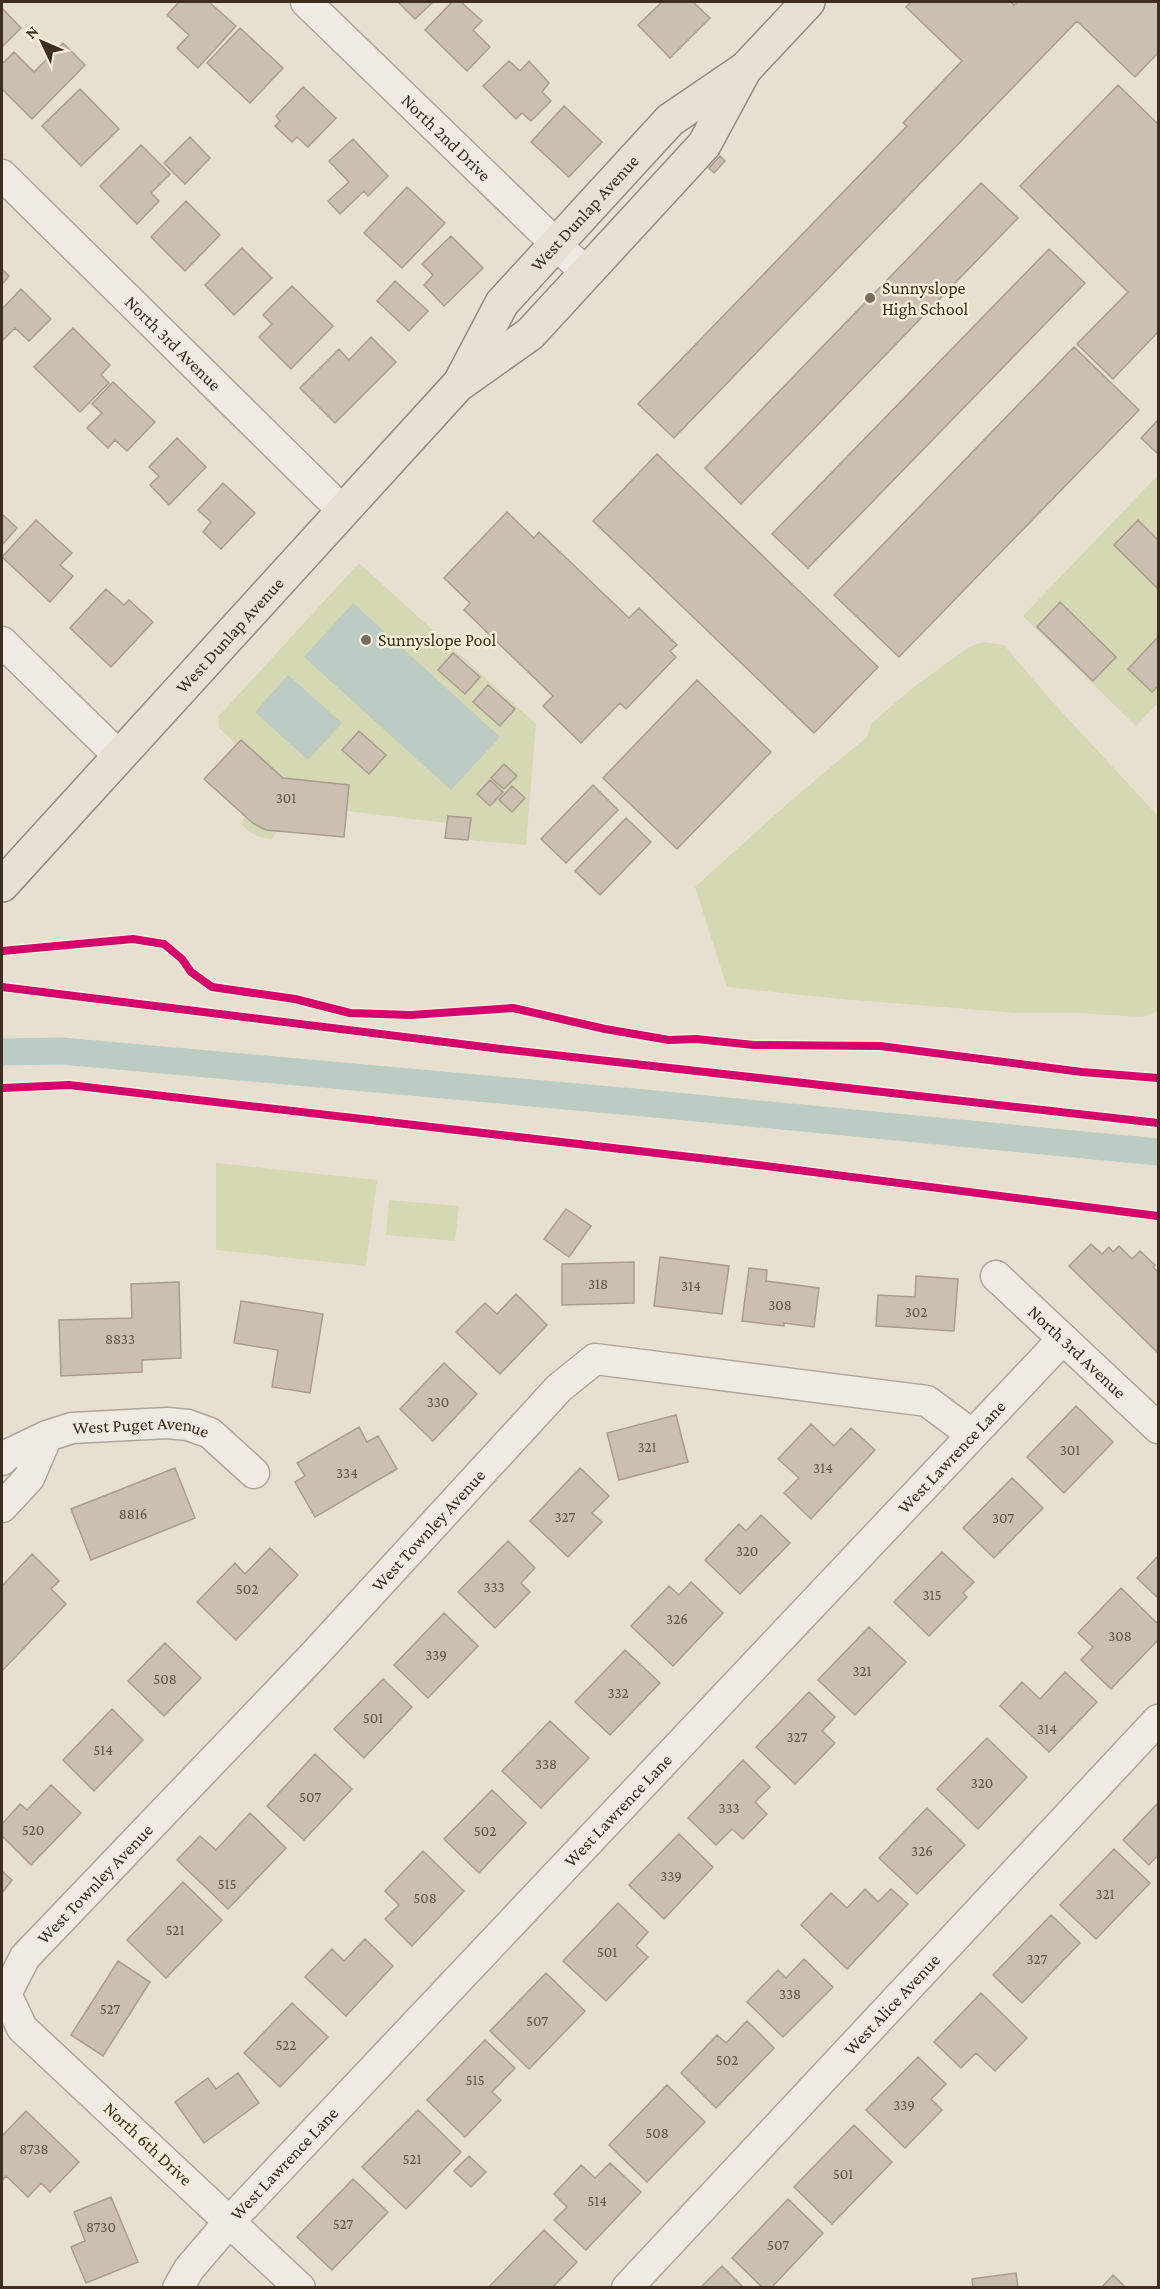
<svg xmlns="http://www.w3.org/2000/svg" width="1160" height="2289" font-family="'Crimson Pro',serif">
  <rect width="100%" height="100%" fill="#e7e0d1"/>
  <path fill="#d6d7b3" d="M1158 475V703L1136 726 1023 616Z
    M359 563 536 724 526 845 445 838 447 823 346 811 344 837 277 831 272 839C258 838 251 834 241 824L245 816 204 779 236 744 219 728 218 717Z
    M984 642 1004 645 1048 697 1158 816V1011L1143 1017 1079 1013H1018L841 999 727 987 695 887 787 804 867 737 872 723 915 686 969 647Z
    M216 1163 377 1180 366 1266 216 1250Z
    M389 1200 459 1206 455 1241 386 1235Z"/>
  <path fill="#bcccc2" d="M353 603 500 737 451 790 304 657Z
    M288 675 342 723 308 760 255 712Z"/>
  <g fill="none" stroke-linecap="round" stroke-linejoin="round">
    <path stroke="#bcccc2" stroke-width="27" d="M2 1052 62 1051 644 1103 1158 1152"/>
  </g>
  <path fill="#cbbfb2" stroke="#a89c90" stroke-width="1.5" d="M179 2H209L236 26 198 68 177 48 189 35 167 15Z
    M398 2H433L415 19Z
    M452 2H461L482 21 473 30 490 47 467 71 425 30Z
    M662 2H693L710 18 670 58 638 25Z
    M911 2H1011L1014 5 1018 2H1158V53L1135 77 1077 21 674 438 638 404 907 126 903 123 962 61 906 7Z
    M2 8 21 28 2 47Z
    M240 28 283 68 250 103 207 63Z
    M63 43 85 65 32 119 2 89V64L14 52 34 72Z
    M509 61 520 71 529 61 549 83 542 92 551 101 531 121 522 113 516 119 483 86Z
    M1118 85 1158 124V332L1113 379 1077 344 1128 292 1020 186Z
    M303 87 336 118 308 147 297 137 292 142 275 126 280 121 276 116Z
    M80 89 119 129 81 166 42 126Z
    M564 106 602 142 569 177 531 142Z
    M190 137 210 158 185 184 164 163Z
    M353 139 388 176 368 196 364 191 340 214 328 201 349 182 329 161Z
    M141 145 170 174 151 193 159 201 137 224 100 186Z
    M720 156 725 161 714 173 709 168Z
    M981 183 1018 218 741 504 705 468Z
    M407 187 445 223 402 268 364 233Z
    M186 201 220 235 185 271 151 237Z
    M451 236 483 268 444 306 424 285 433 275 422 264Z
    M242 248 272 278 234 315 205 285Z
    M1049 249 1085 283 808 568 772 534Z
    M2 269 9 276 2 284Z
    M395 281 428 311 409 331 377 301Z
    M292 286 333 326 291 369 259 337 272 324 263 315Z
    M21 289 51 319 29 341 15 328 2 341V309Z
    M73 328 110 365 101 375 109 383 80 412 34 367Z
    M371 337 396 362 335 423 300 388 339 349 349 360Z
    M1074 347 1139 410 899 657 834 595Z
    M113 382 155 422 127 451 115 440 108 448 87 428 102 413 92 404Z
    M1158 420V454L1141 438Z
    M177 438 206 467 169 505 150 485 159 476 149 467Z
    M657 454 878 667 814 733 593 521Z
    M223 483 255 513 221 549 203 532 211 522 198 510Z
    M507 512 534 538 539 532 629 618 639 608 677 645 670 651 676 657 626 709 620 703 581 743 543 706 553 696 464 610 470 603 444 578Z
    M2 514 17 528 2 545Z
    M36 520 72 553 60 565 73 576 50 602 2 557Z
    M1138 520 1158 540V589L1114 545Z
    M106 589 124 605 129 600 153 622 111 667 70 628Z
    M1060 602 1116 657 1093 681 1037 627Z
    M1158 637V686L1152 692 1128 669Z
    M453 653 480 677 465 694 438 670Z
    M697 680 771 752 677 849 603 778Z
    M488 685 515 709 500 726 473 702Z
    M359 731 386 755 369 774 342 750Z
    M241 740 283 778 349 785 344 837 266 830 254 824 204 779Z
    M504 764 517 776 504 789 491 778Z
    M490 780 503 792 490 806 477 794Z
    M593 785 618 810 566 863 541 839Z
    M512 786 525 798 512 812 499 800Z
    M448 816 471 818 468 840 445 838Z
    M626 818 651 842 600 895 575 871Z
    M566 1209 591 1226 569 1257 544 1239Z
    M1091 1244 1102 1254 1109 1247 1113 1252 1119 1246 1132 1259 1140 1251 1155 1265 1153 1267 1158 1272V1353L1069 1266Z
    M660 1257 729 1266 722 1314 654 1306Z
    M634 1262V1303L562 1305V1264Z
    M749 1268 767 1270 766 1281 819 1288 814 1327 784 1323V1326L742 1321Z
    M916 1276 958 1279 954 1331 876 1326 878 1295 915 1297Z
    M179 1282 181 1358 142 1360V1372L61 1376 59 1320 132 1318 131 1284Z
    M516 1294 547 1325 500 1374 456 1332 485 1303 497 1314Z
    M241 1301 323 1314 310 1393 272 1387 278 1350 234 1343Z
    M444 1363 477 1394 433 1441 400 1409Z
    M1076 1406 1113 1442 1064 1493 1027 1457Z
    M676 1415 688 1462 619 1480 607 1433Z
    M811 1424 834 1446 851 1428 875 1450 811 1519 784 1493 799 1478 778 1459Z
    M359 1427 367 1442 378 1436 397 1469 315 1517 295 1482 305 1476 297 1463Z
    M175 1468 195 1518 91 1560 71 1509Z
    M580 1468 609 1496 592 1513 602 1522 568 1557 530 1521Z
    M1012 1478 1043 1508 994 1558 963 1528Z
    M761 1515 790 1543 740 1594 705 1560 739 1524 746 1531Z
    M508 1541 535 1568 521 1583 530 1592 495 1628 458 1592Z
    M270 1548 298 1575 236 1640 197 1602 235 1563 245 1574Z
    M942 1552 974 1582 963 1593 967 1597 929 1636 894 1602Z
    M32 1554 59 1581 51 1589 66 1604 2 1671V1586Z
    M1158 1556V1598L1137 1578Z
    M691 1582 723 1613 673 1666 631 1626 669 1586 679 1595Z
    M1121 1588 1158 1624V1640L1111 1689 1081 1660 1093 1647 1078 1633Z
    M444 1613 478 1646 428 1698 394 1665Z
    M869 1627 906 1662 855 1715 818 1680Z
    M165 1643 201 1678 164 1716 128 1681Z
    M625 1650 660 1683 610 1735 575 1702Z
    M1065 1672 1097 1702 1049 1752 1000 1706 1022 1682 1040 1699Z
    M383 1679 412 1707 364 1758 334 1729Z
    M809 1692 835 1717 822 1731 835 1743 795 1784 756 1747Z
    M112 1709 143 1740 94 1791 63 1760Z
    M550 1721 589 1758 541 1808 502 1771Z
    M987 1738 1027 1777 978 1829 937 1789Z
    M315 1754 352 1789 304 1840 267 1806Z
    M743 1760 770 1787 755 1802 767 1814 743 1839 732 1829 716 1845 688 1818Z
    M51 1785 81 1813 31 1865 2 1836V1824L20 1804 27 1810Z
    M492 1790 526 1823 479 1873 444 1839Z
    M1158 1803V1855L1149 1865 1123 1840Z
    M927 1808 965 1845 917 1894 879 1858Z
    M250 1813 286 1848 228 1909 177 1860 200 1836 216 1850Z
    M679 1834 713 1867 664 1919 629 1885Z
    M1114 1849 1150 1883 1096 1939 1060 1905Z
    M423 1851 464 1891 412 1946 385 1919 399 1905 385 1891Z
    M2 1871 12 1880 2 1893Z
    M183 1882 222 1920 166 1978 127 1940Z
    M865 1889 878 1902 891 1889 908 1904 847 1969 801 1925 831 1893 847 1908Z
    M618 1903 648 1932 636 1946 648 1957 606 2001 563 1961Z
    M1051 1915 1080 1943 1022 2003 993 1975Z
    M365 1939 393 1966 346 2016 305 1977 332 1949 344 1961Z
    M804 1959 833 1987 783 2037 747 2002 778 1970 786 1978Z
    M118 1961 150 1982 103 2056 71 2035Z
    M546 1973 585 2011 529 2069 490 2031Z
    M981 1993 1027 2038 995 2071 976 2053 961 2068 934 2042Z
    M292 2003 328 2037 280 2087 244 2053Z
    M747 2021 774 2048 716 2108 681 2073 717 2035 726 2043Z
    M485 2040 515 2068 492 2092 501 2100 465 2137 427 2100Z
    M918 2057 946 2084 931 2099 942 2110 905 2148 866 2110Z
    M238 2073 259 2103 204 2143 175 2102 208 2078 216 2089Z
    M667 2085 705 2122 647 2182 609 2145Z
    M418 2110 461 2152 406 2209 362 2167Z
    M26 2111 79 2162 50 2192 41 2183 28 2197 6 2176 2 2181V2136Z
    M854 2125 892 2162 832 2224 794 2187Z
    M469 2156 486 2172 471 2187 454 2171Z
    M610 2163 641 2192 586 2250 554 2220 567 2207 554 2194 581 2165 595 2178Z
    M353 2179 388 2212 332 2270 297 2237Z
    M111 2197 138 2262 86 2283 71 2247 85 2241 74 2212Z
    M788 2199 823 2233 771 2288H763L732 2258Z
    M544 2230 577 2262 552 2288H488Z
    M722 2266 744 2288H700Z
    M1016 2273 1018 2288H973L972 2279Z
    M1113 2275 1126 2288H1101Z"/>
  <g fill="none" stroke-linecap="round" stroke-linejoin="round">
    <g stroke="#ada599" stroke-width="33">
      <g id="minor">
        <path id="s1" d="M306 2 586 273"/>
        <path id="s2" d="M2 175 343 511"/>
        <path d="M2 642 119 756"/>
        <path id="s3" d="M996 1276 1158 1428"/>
        <path id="s4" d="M2 1460 5 1456 47 1436 72 1428 167 1423 188 1425 210 1433 254 1473"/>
        <path d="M2 1507 29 1478 47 1436"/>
        <path id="s5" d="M178 2288 189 2269 230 2221 1063 1339"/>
        <path id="s6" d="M300 2288 22 2028 6 1994 25 1957 313 1656 559 1388 595 1359 927 1401 971 1434"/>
        <path id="s7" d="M627 2288 1158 1720"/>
      </g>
    </g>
    <g stroke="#928b80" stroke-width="36">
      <g id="major">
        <path id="s8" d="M462 379 502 303 670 120 745 69 808 2"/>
        <path id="s9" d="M2 885 458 385 530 334 704 145 745 69"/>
      </g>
    </g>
    <use href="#minor" stroke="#efebe3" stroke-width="30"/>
    <use href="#major" stroke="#e6e1d4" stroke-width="33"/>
    <g stroke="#f7eed8" stroke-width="11">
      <path id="cycleway" d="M2 951 133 939 164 944 182 959 191 972 212 987 295 999 350 1013 411 1015 513 1008 605 1029 669 1040 696 1039 754 1045 880 1046 1082 1072 1158 1078
        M2 987 501 1049 1158 1123
        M2 1088 69 1085 742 1163 1158 1216"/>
    </g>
    <use href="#cycleway" stroke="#d6006c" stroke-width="8"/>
  </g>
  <g fill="#786c5e" stroke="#f7eed8" stroke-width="2">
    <circle cx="870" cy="298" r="6"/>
    <circle cx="366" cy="640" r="6"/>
  </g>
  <g text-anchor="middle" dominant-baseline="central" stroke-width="5" stroke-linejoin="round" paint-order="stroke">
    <g font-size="15" fill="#605244">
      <text x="286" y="798">301</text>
      <text x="598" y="1284">318</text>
      <text x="691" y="1286">314</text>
      <text x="780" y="1305">308</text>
      <text x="916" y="1312">302</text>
      <text x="120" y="1339">8833</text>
      <text x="438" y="1402">330</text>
      <text x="647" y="1447">321</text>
      <text x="1070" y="1450">301</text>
      <text x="823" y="1468">314</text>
      <text x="347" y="1473">334</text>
      <text x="133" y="1514">8816</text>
      <text x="565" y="1517">327</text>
      <text x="1003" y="1518">307</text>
      <text x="747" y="1551">320</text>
      <text x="494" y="1587">333</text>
      <text x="247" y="1589">502</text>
      <text x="932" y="1595">315</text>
      <text x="677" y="1619">326</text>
      <text x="1120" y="1636">308</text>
      <text x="436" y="1655">339</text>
      <text x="862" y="1671">321</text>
      <text x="165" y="1679">508</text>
      <text x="618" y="1693">332</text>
      <text x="373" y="1718">501</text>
      <text x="1047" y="1729">314</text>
      <text x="797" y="1737">327</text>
      <text x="103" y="1750">514</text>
      <text x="546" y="1764">338</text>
      <text x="982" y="1783">320</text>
      <text x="310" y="1797">507</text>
      <text x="729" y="1808">333</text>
      <text x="33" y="1830">520</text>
      <text x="485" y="1831">502</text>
      <text x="922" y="1851">326</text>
      <text x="671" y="1876">339</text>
      <text x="227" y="1884">515</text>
      <text x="1105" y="1894">321</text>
      <text x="425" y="1898">508</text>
      <text x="175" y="1930">521</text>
      <text x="607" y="1952">501</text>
      <text x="1037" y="1959">327</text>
      <text x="790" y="1994">338</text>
      <text x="110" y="2009">527</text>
      <text x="537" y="2021">507</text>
      <text x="286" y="2045">522</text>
      <text x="727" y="2060">502</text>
      <text x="475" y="2080">515</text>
      <text x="904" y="2105">339</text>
      <text x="657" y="2133">508</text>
      <text x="34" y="2149">8738</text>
      <text x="412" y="2159">521</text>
      <text x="843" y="2174">501</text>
      <text x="597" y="2201">514</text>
      <text x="343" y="2224">527</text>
      <text x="101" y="2227">8730</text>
      <text x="778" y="2245">507</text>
    </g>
    <g font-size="18" fill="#3d2e20" stroke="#f7eed8">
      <text stroke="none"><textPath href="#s1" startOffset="195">North 2nd Drive</textPath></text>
      <text stroke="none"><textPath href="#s8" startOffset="208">West Dunlap Avenue</textPath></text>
      <text stroke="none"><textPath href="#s2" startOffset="240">North 3rd Avenue</textPath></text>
      <text stroke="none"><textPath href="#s9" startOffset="338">West Dunlap Avenue</textPath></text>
      <text stroke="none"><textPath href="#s3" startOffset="111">North 3rd Avenue</textPath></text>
      <text stroke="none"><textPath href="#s4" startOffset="147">West Puget Avenue</textPath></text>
      <text stroke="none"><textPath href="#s5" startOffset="1136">West Lawrence Lane</textPath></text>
      <text stroke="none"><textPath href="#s6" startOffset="1047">West Townley Avenue</textPath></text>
      <text stroke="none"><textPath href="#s5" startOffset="650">West Lawrence Lane</textPath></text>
      <text stroke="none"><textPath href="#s6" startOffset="561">West Townley Avenue</textPath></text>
      <text stroke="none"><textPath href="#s7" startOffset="388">West Alice Avenue</textPath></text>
      <text transform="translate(148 2144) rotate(43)">North 6th Drive</text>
      <text stroke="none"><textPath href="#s5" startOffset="164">West Lawrence Lane</textPath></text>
    </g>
    <g font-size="18" fill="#3d2e20" stroke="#f7eed8" text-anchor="start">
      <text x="882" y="288">Sunnyslope<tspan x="882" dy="21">High School</tspan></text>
      <text x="378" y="640">Sunnyslope Pool</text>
    </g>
  </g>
  <rect width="1160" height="2289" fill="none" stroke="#3d2e20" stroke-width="6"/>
  <g transform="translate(42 42) rotate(314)" stroke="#f7eed8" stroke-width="4.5" paint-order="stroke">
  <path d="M0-4.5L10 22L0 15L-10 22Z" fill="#3d2e20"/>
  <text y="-9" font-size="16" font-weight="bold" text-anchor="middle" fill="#3d2e20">N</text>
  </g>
</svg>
